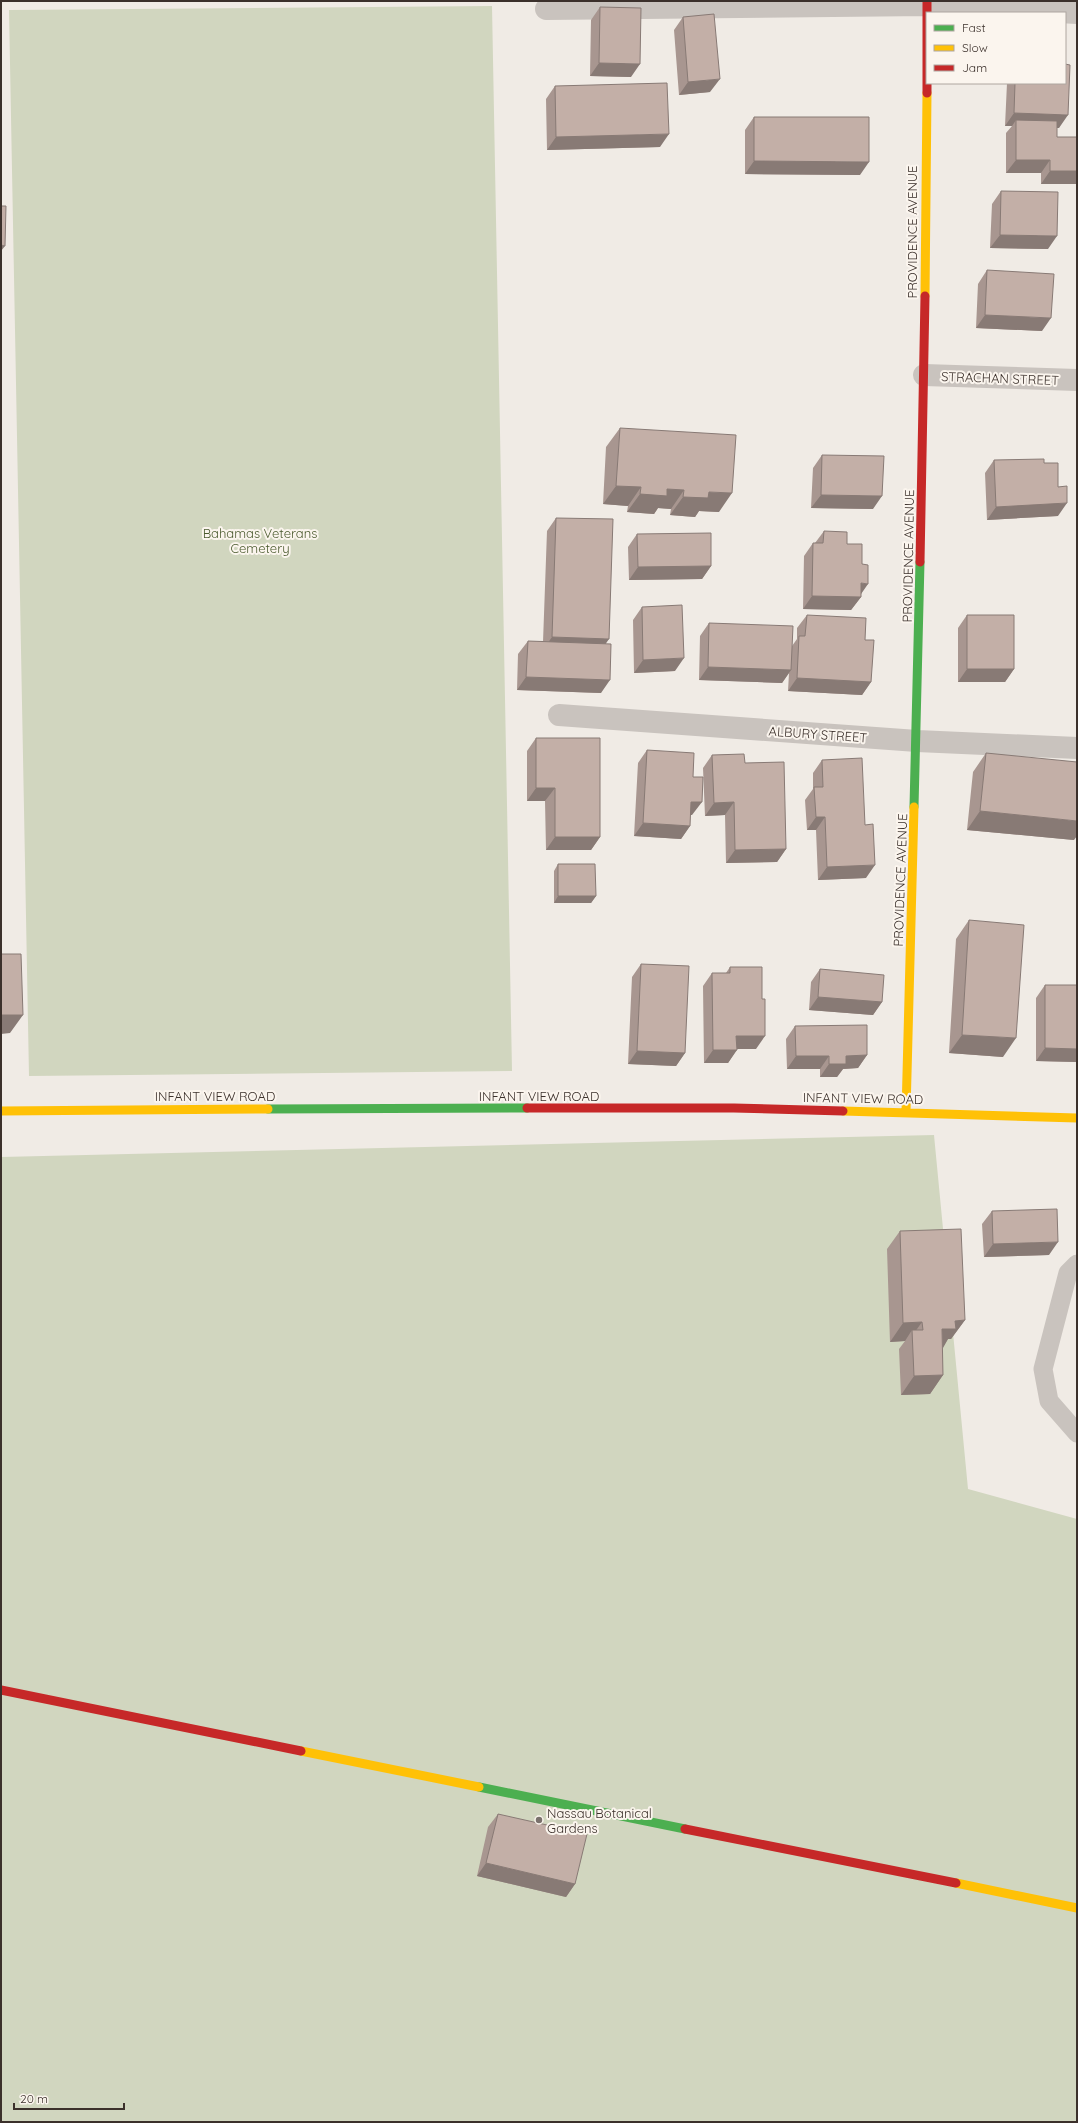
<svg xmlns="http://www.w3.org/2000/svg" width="1078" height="2123" font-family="Quicksand,sans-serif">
  <rect width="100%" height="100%" fill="#f0ebe5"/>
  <path fill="#d1d6bf" d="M492 6 512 1071 29 1076 9 10Z
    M934 1135 968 1489 1077 1519V2122H1V1157Z"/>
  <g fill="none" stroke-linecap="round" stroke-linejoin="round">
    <path stroke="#c9c3be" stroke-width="19" d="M1077 1264 1068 1273 1043 1369 1049 1401 1077 1433"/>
    <path stroke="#c9c3be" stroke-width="22" d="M546 9 927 5 1077 13
      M924 375 1077 380
      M559 715 917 741 1077 748"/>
    <path stroke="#4caf50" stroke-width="9" d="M914 807 920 562
      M268 1109 527 1108
      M479 1787 685 1829"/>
    <path stroke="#ffc107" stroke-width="9" d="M925 296 927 93
      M1 1111 268 1109
      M843 1111 1077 1118
      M906 1112 914 807
      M301 1751 479 1787
      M956 1883 1077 1908"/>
    <path stroke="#c62828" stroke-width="9" d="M927 93V1
      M920 562 925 296
      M527 1108H734L843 1111
      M1 1690 301 1751
      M685 1829 956 1883"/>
  </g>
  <path fill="#a89690" d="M600 7 631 77 590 76 591 20Z
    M683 17 710 92 679 95 674 30Z
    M1007 83H1065L1059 128H1057V137H1077V184H1041V173H1006V133L1012 126H1005Z
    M555 86 660 147 547 150 546 99Z
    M754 117 860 175 745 174V130Z
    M1001 191 1048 249 990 248 992 204Z
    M987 270 1042 331 976 328 978 284Z
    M620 428 719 512 699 511 695 517 670 515 671 509 658 508 654 514 627 512 628 506 603 504 606 447Z
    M822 455 873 509 811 508 813 468Z
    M994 460 1044 463 1058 487V516L987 520 985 473Z
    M556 518 606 644 601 693 517 690 518 654 528 641 543 642 547 531Z
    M824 531 861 594V597L851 610 803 609 804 556 813 543H815Z
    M637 534 711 566 702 579 629 580 628 547Z
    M642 607 675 671 634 673 633 620Z
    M807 615 865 640 871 682 862 695 788 691 789 673 782 683 699 680 700 636 709 623 792 646 797 639V628Z
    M967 615 1014 669 1005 682H958V628Z
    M536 738 600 837 591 850H546L545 801H527V751Z
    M647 750 693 777 692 815H690V826L681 839 634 836 638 763Z
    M986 753 1074 840 967 830 973 772Z
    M712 755 745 763 786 849 777 862 726 863 725 815 705 816 703 768Z
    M822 760 866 878 818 880 816 830H807L805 800 813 789V773Z
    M558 864 596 896 591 903H554V871Z
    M969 920 1003 1057 949 1053 956 939Z
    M641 964 685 1053 676 1066 628 1064 632 977Z
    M730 967 756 1049H737L728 1063H704L703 986 712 973H726Z
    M820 969 882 1002 873 1015 809 1010 811 982Z
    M1045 985H1077V1062L1036 1061V998Z
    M795 1026 867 1055 858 1068 843 1069 837 1077H820V1069H787L786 1039Z
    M992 1211 1049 1255 984 1257 982 1224Z
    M900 1231 965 1320 951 1339H948L942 1348 943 1375 930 1394 901 1395 899 1349 905 1341 890 1342 887 1249Z
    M1077 1287V1339L1076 1289Z
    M498 1814 575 1884 566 1897 477 1876 488 1827Z"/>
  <path fill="#887a75" d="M599 63 640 64 631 77 590 76Z
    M720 79 710 92 679 95 688 82Z
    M1014 113 1068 115 1059 128 1016 126V120L1012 126H1005Z
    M669 134 660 147 547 150 556 137Z
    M1016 160H1050L1041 173H1006Z
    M754 161 869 162 860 175 745 174Z
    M1050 171H1077V184H1041Z
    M1000 235 1057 236 1048 249 990 248Z
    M1 245 5 246 1 251Z
    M985 315 1051 318 1042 331 976 328Z
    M616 486 641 487 628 506 603 504Z
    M667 489 684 490 671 509 658 508 654 514 627 512 640 494Z
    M709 492 732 493 719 512 699 511 695 517 670 515 683 497Z
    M821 495 882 496 873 509 811 508Z
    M1067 503 1058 516 987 520 996 507Z
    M711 566 702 579 629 580 638 567Z
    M861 583 868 584 859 597Z
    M812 596 861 597 851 610 803 609Z
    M552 637 609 639 600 652 543 650Z
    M684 658 675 671 634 673 643 660Z
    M708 667 791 670 782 683 699 680Z
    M967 669H1014L1005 682H958Z
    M526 677 610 680 601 693 517 690Z
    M797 678 871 682 862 695 788 691Z
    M536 788H555L545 801H527Z
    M691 802H702L692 815H682Z
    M734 802 725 815 705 816 714 803Z
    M980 811 1077 821V836L1074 840 967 830Z
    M816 817H825L816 830H807Z
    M643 823 690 826 681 839 634 836Z
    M555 837H600L591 850H546Z
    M786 849 777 862 726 863 735 850Z
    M875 865 866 878 818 880 827 867Z
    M558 896H596L591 903H554Z
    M818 997 882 1002 873 1015 809 1010Z
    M1 1015H23L10 1033 1 1034Z
    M962 1035 1016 1038 1003 1057 949 1053Z
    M736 1036H765L756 1049H727Z
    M1045 1048 1077 1049V1062L1036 1061Z
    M713 1050H737L728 1063H704Z
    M637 1051 685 1053 676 1066 628 1064Z
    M867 1055 858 1068 843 1069 837 1077H820L829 1064 846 1056Z
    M796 1056H829L820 1069H787Z
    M1058 1242 1049 1255 984 1257 993 1244Z
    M965 1320 951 1339H948L943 1348 942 1329 955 1321Z
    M922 1322 912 1336V1330L905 1341 890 1342 903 1323Z
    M943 1375 930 1394 901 1395 914 1376Z
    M486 1863 575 1884 566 1897 477 1876Z"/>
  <path fill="#c3afa7" stroke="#887a75" d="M600 7 641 8 640 64 599 63Z
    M714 14 720 79 688 82 683 17Z
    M1065 64 1070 65 1068 115 1014 113 1015 83H1065Z
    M667 83 669 134 556 137 555 86Z
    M754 117H869V162L754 161Z
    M1016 120 1057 121V137H1077V171H1050V160H1016Z
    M1001 191 1058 192 1057 236 1000 235Z
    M1 206H6L5 246 1 245Z
    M987 270 1054 274 1051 318 985 315Z
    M620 428 736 435 732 493 709 492 708 498 683 497 684 490 667 489V496L640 494 641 487 616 486Z
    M822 455 884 456 882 496 821 495Z
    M1044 459V463H1058V487L1067 486V503L996 507 994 460Z
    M556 518 613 519 609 639 552 637Z
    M824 531 847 532V544H862V564L868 565V584L861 583V597L812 596 813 543H823Z
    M711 533V566L638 567 637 534Z
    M682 605 684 658 643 660 642 607Z
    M807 615 866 618 865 640H874L871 682 797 678 799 636H805Z
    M967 615H1014V669H967Z
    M709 623 793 626 791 670 708 667Z
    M528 641 611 644 610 680 526 677Z
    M536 738H600V837H555V788H536Z
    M647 750 694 753 693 777H703L702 802H691L690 826 643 823Z
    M986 753 1077 762V821L980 811Z
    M744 754 745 763 784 762 786 849 735 850 734 802 714 803 712 755Z
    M862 758 865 825 873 824 875 865 827 867 825 817H816L814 787H823L822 760Z
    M558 864H595L596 896H558Z
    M969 920 1024 925 1016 1038 962 1035Z
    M1 954H21L23 1015H1Z
    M641 964 689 966 685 1053 637 1051Z
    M730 967H762V999H765V1036H736L737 1050H713L712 973H730Z
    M820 969 884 975 882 1002 818 997Z
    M1045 985H1077V1049L1045 1048Z
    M867 1025V1055L846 1056V1064H829V1056H796L795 1026Z
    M1057 1209 1058 1242 993 1244 992 1211Z
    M961 1229 965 1320 955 1321 956 1329H942L943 1375 914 1376 912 1330H923L922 1322 903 1323 900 1231Z
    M498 1814 587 1834 575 1884 486 1863Z"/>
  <circle fill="#7a716c" stroke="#fbf5ee" stroke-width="1.5" cx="539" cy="1820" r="4"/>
  <g text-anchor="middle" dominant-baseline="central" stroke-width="4" stroke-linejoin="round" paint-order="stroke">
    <g font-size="13" fill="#3b302b" stroke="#fbf5ee">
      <text transform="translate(912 232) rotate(-90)">PROVIDENCE AVENUE</text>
      <text transform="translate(1000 378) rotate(2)">STRACHAN STREET</text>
      <text transform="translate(908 556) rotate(-89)">PROVIDENCE AVENUE</text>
      <text transform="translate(818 734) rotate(4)">ALBURY STREET</text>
      <text transform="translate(900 880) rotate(-88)">PROVIDENCE AVENUE</text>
      <text x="215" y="1096">INFANT VIEW ROAD</text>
      <text x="539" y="1096">INFANT VIEW ROAD</text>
      <text transform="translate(863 1098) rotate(1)">INFANT VIEW ROAD</text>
    </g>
    <g font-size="13" fill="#4a5a2e" stroke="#fbf5ee">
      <text x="260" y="533">Bahamas Veterans<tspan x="260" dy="15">Cemetery</tspan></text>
    </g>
    <g font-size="13" fill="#3b302b" stroke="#fbf5ee" text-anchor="start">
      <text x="547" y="1813">Nassau Botanical<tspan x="547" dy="15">Gardens</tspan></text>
    </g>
  </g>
  <rect width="1078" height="2123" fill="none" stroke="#3b302b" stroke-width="4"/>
  <rect x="926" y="12" width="140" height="72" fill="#fbf5ee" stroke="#aea6a0"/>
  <rect x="934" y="25" width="20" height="6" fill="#4caf50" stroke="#aea6a0"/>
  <text x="962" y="32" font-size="12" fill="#3b302b">Fast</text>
  <rect x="934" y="45" width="20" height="6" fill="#ffc107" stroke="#aea6a0"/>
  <text x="962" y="52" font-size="12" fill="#3b302b">Slow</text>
  <rect x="934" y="65" width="20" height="6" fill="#c62828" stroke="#aea6a0"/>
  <text x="962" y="72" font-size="12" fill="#3b302b">Jam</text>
  <path d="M14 2103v6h110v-6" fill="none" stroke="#3b302b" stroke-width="2"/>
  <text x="20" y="2103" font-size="12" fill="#3b302b" stroke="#fbf5ee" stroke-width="3" paint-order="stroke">20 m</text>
</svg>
